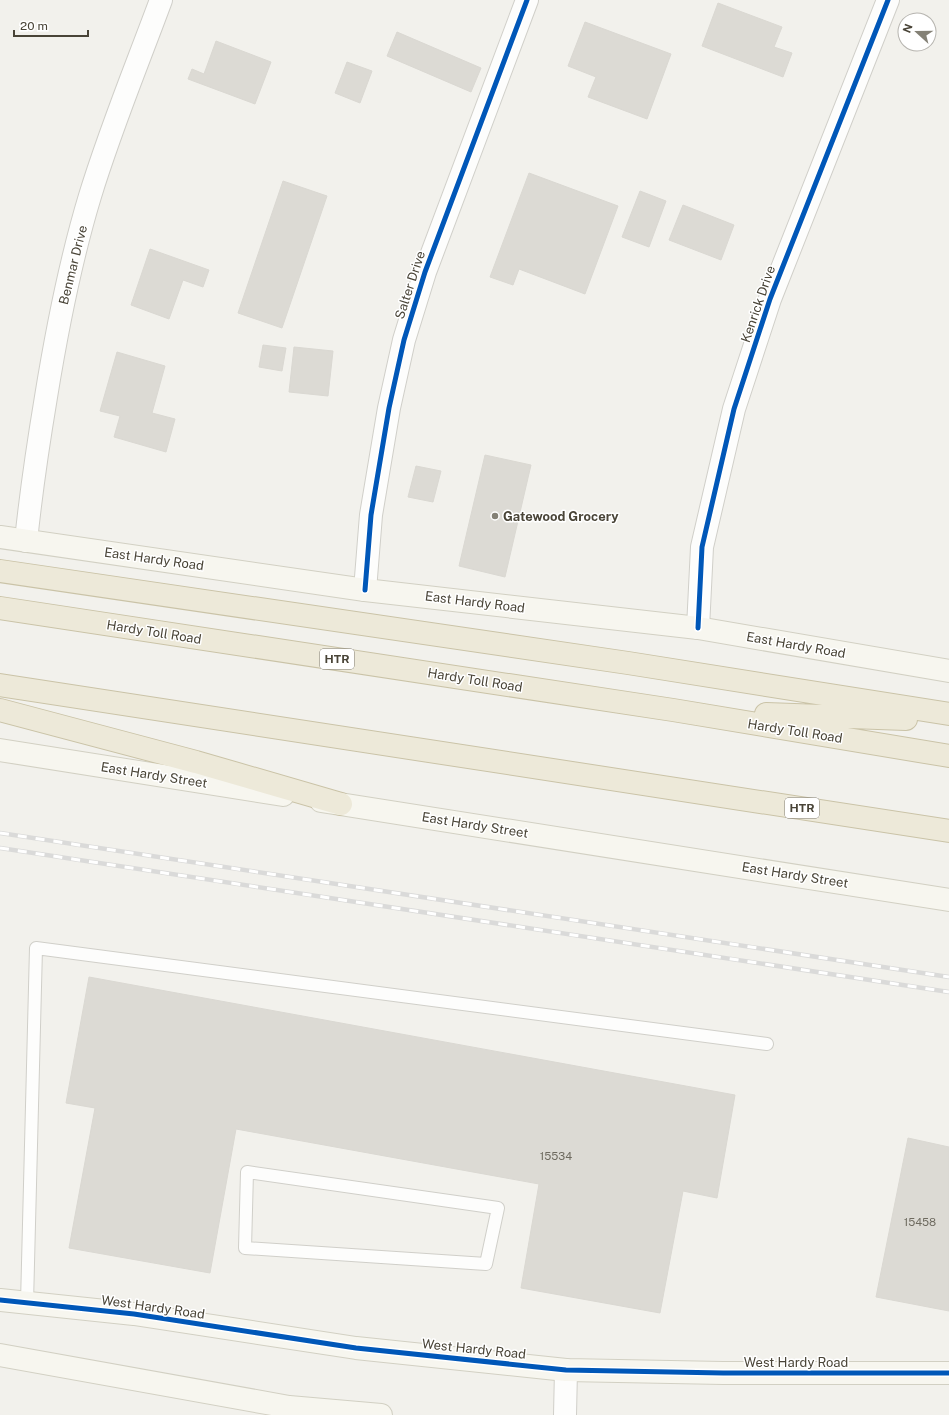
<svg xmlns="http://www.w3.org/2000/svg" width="949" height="1415" font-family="'Public Sans',sans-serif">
  <rect width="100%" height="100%" fill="#f2f1ec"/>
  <path fill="#dcdad4" stroke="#dad8d2" d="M718 3 782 27 774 47 792 53 783 77 702 46Z
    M585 22 671 54 647 119 588 97 596 77 568 66Z
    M397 32 481 68 471 92 387 56Z
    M216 41 271 62 255 104 188 79 192 69 204 74Z
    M347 62 372 71 360 103 335 93Z
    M529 173 618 206 585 294 519 269 513 285 490 277Z
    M283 181 327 196 282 328 238 313Z
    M640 191 666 201 649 247 622 237Z
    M683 205 734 225 721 260 669 240Z
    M150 249 209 270 203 287 183 280 169 319 131 305Z
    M263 345 286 348 282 371 259 367Z
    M294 347 333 351 328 396 289 392Z
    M117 352 165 366 152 413 175 419 166 452 114 437 120 416 100 411Z
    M485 455 531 465 505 577 459 566Z
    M416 466 441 471 433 502 408 497Z
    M89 977 735 1095 717 1198 683 1191 660 1313 521 1288 539 1184 236 1129 210 1273 69 1248 95 1108 66 1103Z
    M908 1138 949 1147V1311L876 1297Z"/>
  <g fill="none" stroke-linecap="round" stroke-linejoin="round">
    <g stroke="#d0cfc9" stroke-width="14">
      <path id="lane" d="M247 1172 498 1208 486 1264 245 1248Z
        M27 1303 36 948 767 1044"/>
    </g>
    <g stroke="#d0cfc9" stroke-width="24">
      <path id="street" d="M26 541C31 492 38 445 46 397 57 329 70 262 90 196 110 130 137 65 161 0
        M365 590 371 515 389 408 404 340 425 272 527 0
        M698 628 702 547 734 409 770 299 888 0
        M565 1415 566 1370"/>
    </g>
    <g stroke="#d2d0c3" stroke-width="24">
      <path id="secondary" d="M0 537 365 590 698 628 949 671
        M0 750 283 795
        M321 801 949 900
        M0 1300 134 1314 356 1348 566 1370 723 1373H949
        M0 1355 289 1407 381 1415"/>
    </g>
    <g stroke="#cac3a7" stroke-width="24">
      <path id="highway" d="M0 571 628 663 949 714
        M0 608 673 710 949 756
        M0 685 949 831
        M0 710 196 762 341 804
        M766 714 906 719"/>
    </g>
    <use href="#lane" stroke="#fdfdfc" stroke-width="12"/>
    <use href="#street" stroke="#fdfdfc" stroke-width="22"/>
    <use href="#secondary" stroke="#f7f6ef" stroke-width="22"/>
    <use href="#highway" stroke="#ede9d9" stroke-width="22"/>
    <g stroke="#dadad9" stroke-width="4.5">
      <path id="rail" d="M0 833 949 977
        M0 848 949 992"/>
    </g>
    <use href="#rail" stroke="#fff" stroke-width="3" stroke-dasharray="9" stroke-linecap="butt"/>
    <g stroke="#fff" stroke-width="8">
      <path id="cycleway" d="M365 590 371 515 389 408 404 340 425 272 527 0
        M698 628 702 547 734 409 770 299 888 0
        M0 1300 134 1314 356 1348 566 1370 723 1373H949"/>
    </g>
    <use href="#cycleway" stroke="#0057b8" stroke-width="5"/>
  </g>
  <circle fill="#848176" stroke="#fff" stroke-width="1.5" cx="495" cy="516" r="4"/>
  <g text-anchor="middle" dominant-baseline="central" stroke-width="3" stroke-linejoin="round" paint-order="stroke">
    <g font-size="11" fill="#6e6a5f">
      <text x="556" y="1156">15534</text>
      <text x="920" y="1222">15458</text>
    </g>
    <g fill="#fff" stroke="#807c73" stroke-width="1">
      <rect x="320" y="649" width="34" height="20" rx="3"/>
      <rect x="785" y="798" width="34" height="20" rx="3"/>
    </g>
    <g font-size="12" font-weight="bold" fill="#494437">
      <text x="337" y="659">HTR</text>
      <text x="802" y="808">HTR</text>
    </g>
    <g font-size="13" fill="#494437" stroke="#fff">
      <text transform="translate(73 265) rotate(-76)">Benmar Drive</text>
      <text transform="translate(410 285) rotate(-72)">Salter Drive</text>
      <text transform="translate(758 304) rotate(-71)">Kenrick Drive</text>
      <text transform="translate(154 559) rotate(8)">East Hardy Road</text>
      <text transform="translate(475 602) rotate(7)">East Hardy Road</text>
      <text transform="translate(154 632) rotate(9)">Hardy Toll Road</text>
      <text transform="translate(796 645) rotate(10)">East Hardy Road</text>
      <text transform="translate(475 680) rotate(9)">Hardy Toll Road</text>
      <text transform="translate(795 731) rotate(9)">Hardy Toll Road</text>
      <text transform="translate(154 775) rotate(9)">East Hardy Street</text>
      <text transform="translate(475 825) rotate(9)">East Hardy Street</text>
      <text transform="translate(795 875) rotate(9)">East Hardy Street</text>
      <text transform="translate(153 1307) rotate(8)">West Hardy Road</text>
      <text transform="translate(474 1349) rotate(6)">West Hardy Road</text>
      <text x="796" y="1362">West Hardy Road</text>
    </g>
    <g font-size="13" font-weight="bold" fill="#494437" stroke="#fff" text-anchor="start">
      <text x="503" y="516">Gatewood Grocery</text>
    </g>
  </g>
  <g transform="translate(917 32) rotate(291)"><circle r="19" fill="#ffffff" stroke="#b6b4af"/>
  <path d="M0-3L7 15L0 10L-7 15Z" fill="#848176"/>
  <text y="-6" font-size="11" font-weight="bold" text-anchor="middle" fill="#494437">N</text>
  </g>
  <path d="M14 30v6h74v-6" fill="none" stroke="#494437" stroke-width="2"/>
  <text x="20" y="30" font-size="12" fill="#494437" stroke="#ffffff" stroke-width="3" paint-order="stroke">20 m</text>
</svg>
